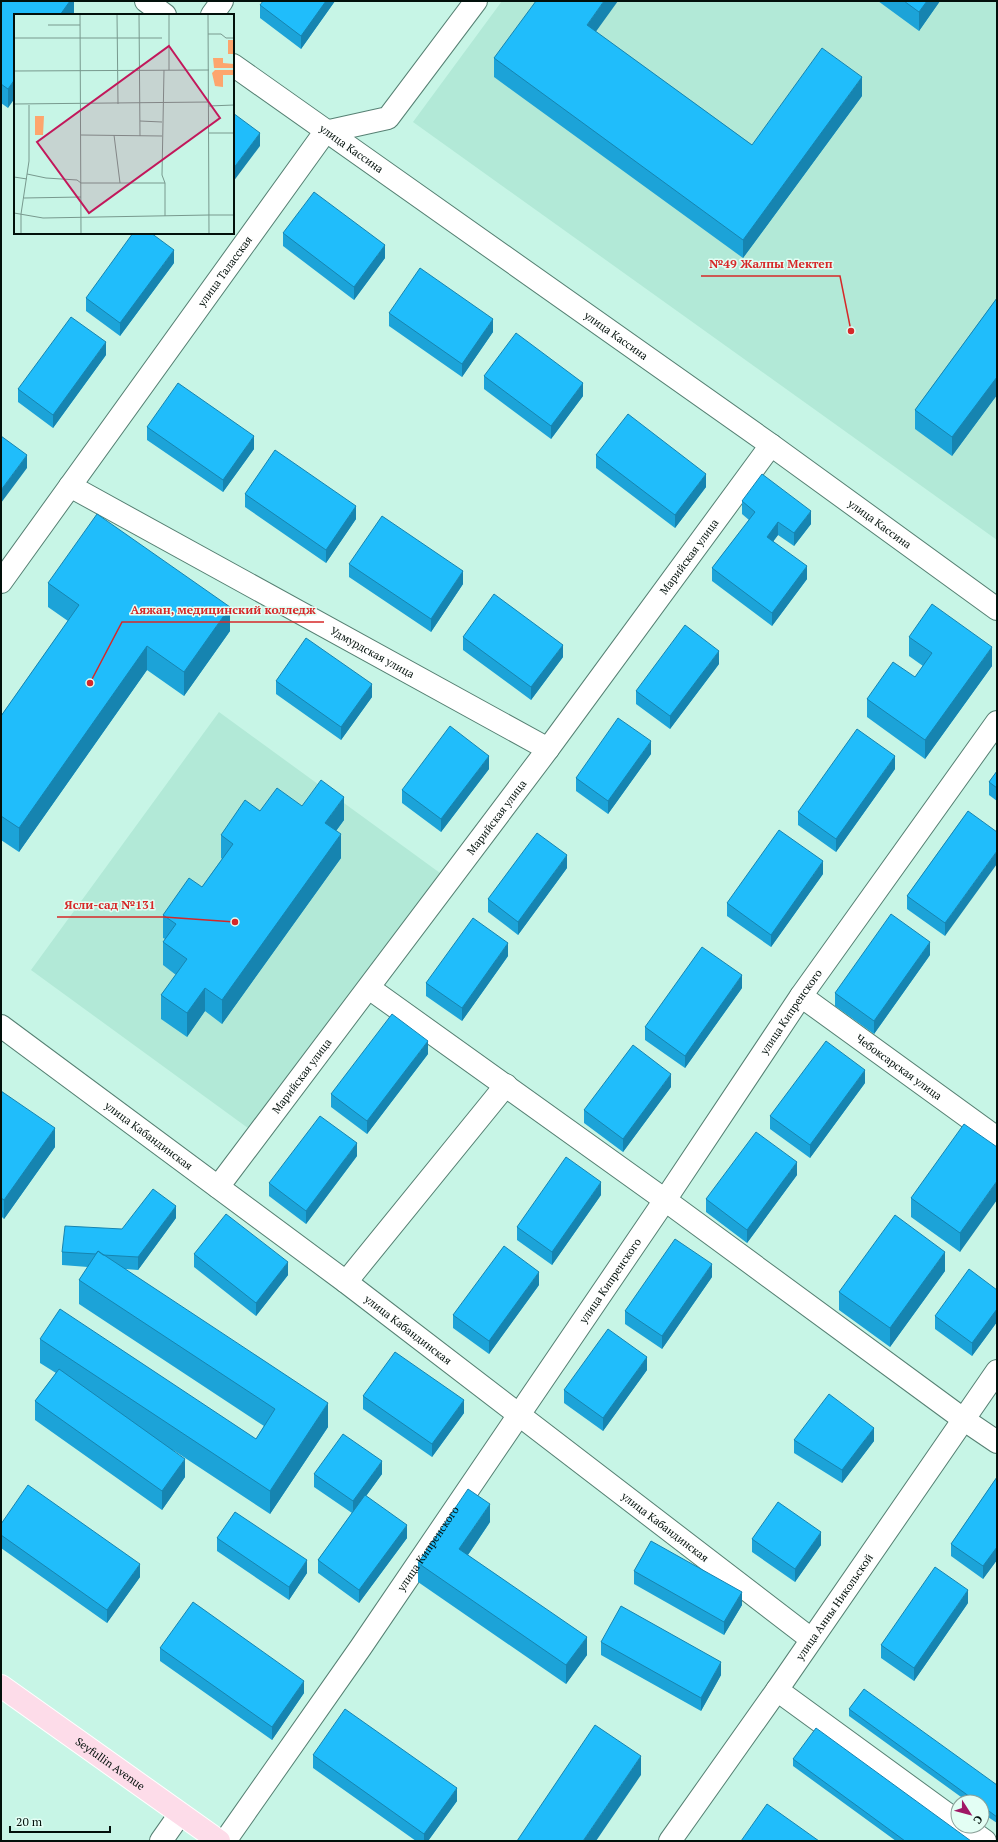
<svg xmlns="http://www.w3.org/2000/svg" width="998" height="1842" font-family="'PT Serif',serif">
  <rect width="100%" height="100%" fill="#c7f5e6"/>
  <path fill="#b2e9d7" d="M502 1H997V540L413 122Z
    M219 712 440 873 252 1131 31 970Z"/>
  <g fill="none" stroke-linecap="round" stroke-linejoin="round">
    <g stroke="#568073" stroke-width="24">
      <g id="minor">
        <path d="M146 1 165 15"/>
        <path d="M212 15 222 1"/>
        <path id="s1" d="M233 65 771 445 997 609"/>
        <path id="s2" d="M70 486 548 749"/>
        <path id="s3" d="M1 582 325 132 388 118 476 1"/>
        <path d="M369 988 665 1200 963 1419 997 1442"/>
        <path id="s4" d="M801 996 997 1138"/>
        <path id="s5" d="M1 1026 346 1282 811 1639"/>
        <path id="s6" d="M218 1187 548 749 771 445"/>
        <path d="M346 1282 506 1085"/>
        <path d="M777 1690 958 1822"/>
        <path d="M964 1826 985 1841"/>
        <path d="M161 1841 180 1814"/>
        <path id="s7" d="M225 1841 361 1647 665 1200 801 996 997 722"/>
        <path id="s8" d="M670 1841 777 1690 997 1371"/>
      </g>
    </g>
    <g stroke="#fff" stroke-width="24">
      <g id="major">
        <path id="s9" d="M1 1686 219 1841"/>
      </g>
    </g>
    <use href="#minor" stroke="#fff" stroke-width="22"/>
    <use href="#major" stroke="#fddce9" stroke-width="22"/>
  </g>
  <path fill="#1ca3d8" d="M1 1H74V14L73 15H15L8 108 1 103Z
    M335 1 301 49 260 18V5Z
    M878 1H940L919 31Z
    M596 32 752 145 862 96 743 258 494 77V58Z
    M283 233 385 258 354 300 283 246Z
    M174 263 120 336 86 311V298Z
    M997 298V395L952 456 915 429V410Z
    M389 313 493 332 462 377 389 326Z
    M106 355 53 428 18 402V389Z
    M484 376 583 396 551 439 484 389Z
    M147 427 254 449 223 492 147 440Z
    M596 455 706 487 675 528 596 468Z
    M245 494 356 519 326 563 245 507Z
    M742 501 811 524 794 546 778 535 773 541 807 579 772 626 712 581V568L749 520 742 514Z
    M349 564 463 584 431 632 349 577Z
    M48 583 230 631 184 696 147 670 19 852 1 840V716L68 621 48 607Z
    M463 637 563 657 531 700 463 650Z
    M909 637 992 666 925 759 867 717V699L915 677 923 666 909 656Z
    M719 664 670 729 636 704V691Z
    M276 681 372 697 341 740 276 694Z
    M651 754 608 814 576 791V778Z
    M489 769 441 832 402 803V790Z
    M895 769 836 852 798 825V812Z
    M997 771V801L989 795V782Z
    M302 806 344 820 336 831 341 858 222 1024 205 1011 187 1037 161 1019V995L176 975 163 965V942L165 939 163 938V915L202 887 222 859 221 858V835L260 811Z
    M968 811 945 936 907 909V896Z
    M567 868 518 935 488 912V899Z
    M823 874 771 947 727 916V903Z
    M930 955 874 1034 835 1006V993Z
    M508 956 462 1021 426 996V983Z
    M742 988 685 1068 645 1040V1027Z
    M428 1054 367 1134 331 1107V1094Z
    M865 1083 810 1158 770 1129V1116Z
    M671 1087 623 1152 584 1123V1110Z
    M1 1091 55 1147 4 1219 1 1216Z
    M997 1147 960 1252 911 1217V1198Z
    M357 1156 306 1224 269 1196V1183Z
    M797 1175 747 1243 706 1212V1199Z
    M601 1195 552 1265 517 1240V1227Z
    M176 1218 138 1270 125 1269 328 1427 270 1514 173 1450 185 1477 162 1510 35 1420V1401L56 1373 40 1363V1339L256 1439 264 1426 79 1304V1280L88 1267 62 1265V1252L122 1229Z
    M194 1254 288 1275 256 1316 194 1267Z
    M945 1271 890 1347 839 1310V1292Z
    M712 1277 662 1349 625 1324V1311Z
    M539 1285 489 1354 453 1328V1315Z
    M997 1290V1322L972 1356 935 1329V1316Z
    M647 1370 603 1431 564 1403V1390Z
    M363 1396 464 1413 432 1457 363 1409Z
    M794 1440 874 1441 842 1483 794 1453Z
    M314 1474H382L366 1496 407 1538 359 1603 318 1573V1560L352 1513 314 1487Z
    M997 1477V1560L983 1579 951 1556V1544Z
    M490 1522 468 1555 587 1655 566 1684 418 1582V1563Z
    M1 1524 140 1577 107 1623 1 1548Z
    M217 1538 307 1573 289 1600 217 1551Z
    M752 1539 821 1545 795 1582 752 1552Z
    M634 1571 742 1605 724 1635 634 1584Z
    M968 1603 914 1681 881 1658V1645Z
    M601 1642 721 1675 701 1711 601 1655Z
    M160 1648 304 1693 272 1740 160 1661Z
    M849 1709 997 1785V1823L982 1813V1802H968L849 1716Z
    M313 1755 457 1801 428 1841H416L313 1768Z
    M793 1759 971 1841H896L793 1766Z"/>
  <path fill="#1684b0" d="M70 1H74V14L73 15H60Z
    M326 1H335L301 49V36Z
    M604 1H618L587 44V25Z
    M927 1H940L919 31V12Z
    M862 77V96L743 258V240Z
    M15 79V98L8 108V89Z
    M260 133V146L233 182V169Z
    M385 245V258L354 300V287Z
    M174 250V263L120 336V323Z
    M493 319V332L462 377V364Z
    M106 342V355L53 428V415Z
    M997 377V395L952 456V437Z
    M583 383V396L551 439V426Z
    M254 436V449L223 492V480Z
    M27 455V468L1 503V490Z
    M706 474V487L675 528V515Z
    M356 506V519L326 563V550Z
    M811 511V524L794 546V533Z
    M778 522V535L767 550V537Z
    M807 566V579L772 626V613Z
    M463 571V584L431 632V619Z
    M230 607V631L184 696V672Z
    M563 645V657L531 700V687Z
    M147 646V670L19 852V828Z
    M992 647V666L925 759V740Z
    M719 651V664L670 729V716Z
    M372 684V697L341 740V727Z
    M651 741V754L608 814V801Z
    M489 756V769L441 832V819Z
    M895 756V769L836 852V839Z
    M344 797V820L325 846V823Z
    M341 834V858L222 1024V1000Z
    M997 851V864L945 936V923Z
    M567 855V868L518 935V922Z
    M823 861V874L771 947V935Z
    M930 942V955L874 1034V1021Z
    M508 943V956L462 1021V1008Z
    M742 975V988L685 1068V1056Z
    M205 988V1011L187 1037V1013Z
    M428 1041V1054L367 1134V1121Z
    M865 1070V1083L810 1158V1145Z
    M671 1074V1087L623 1152V1139Z
    M55 1128V1147L4 1219V1200Z
    M357 1143V1156L306 1224V1211Z
    M797 1162V1175L747 1243V1230Z
    M997 1181V1200L960 1252V1233Z
    M601 1182V1195L552 1265V1252Z
    M176 1206V1218L138 1270V1257Z
    M945 1252V1271L890 1347V1328Z
    M288 1262V1275L256 1316V1303Z
    M712 1264V1277L662 1349V1336Z
    M539 1272V1285L489 1354V1341Z
    M997 1309V1322L972 1356V1343Z
    M647 1357V1370L603 1431V1418Z
    M464 1400V1413L432 1457V1444Z
    M328 1403V1427L270 1514V1491Z
    M874 1428V1441L842 1483V1470Z
    M185 1459V1477L162 1510V1491Z
    M382 1461V1474L353 1514V1501Z
    M490 1504V1522L459 1568V1549Z
    M407 1525V1538L359 1603V1590Z
    M821 1532V1545L795 1582V1569Z
    M997 1547V1560L983 1579V1566Z
    M307 1560V1573L289 1600V1587Z
    M140 1564V1577L107 1623V1610Z
    M968 1590V1603L914 1681V1668Z
    M742 1592V1605L724 1635V1622Z
    M587 1637V1655L566 1684V1665Z
    M721 1662V1675L701 1711V1698Z
    M304 1681V1693L272 1740V1727Z
    M641 1756V1775L596 1841H583Z
    M457 1788V1801L428 1841H424V1834Z"/>
  <path fill="#20bdfb" stroke="#1684b0" d="M1 1H70L60 15H15V79L8 89 1 84Z
    M263 1H326L301 36 260 5Z
    M536 1H604L587 25 752 145 822 48 862 77 743 240 494 58Z
    M904 1H927L919 12Z
    M233 113 260 133 233 169Z
    M314 192 385 245 354 287 283 233Z
    M133 233H151L174 250 120 323 86 298Z
    M420 268 493 319 462 364 389 313Z
    M997 298V377L952 437 915 410Z
    M71 317 106 342 53 415 18 389Z
    M516 333 583 383 551 426 484 376Z
    M178 383 254 436 223 480 147 427Z
    M628 414 706 474 675 515 596 455Z
    M1 436 27 455 1 490Z
    M275 450 356 506 326 550 245 494Z
    M762 474 811 511 794 533 778 522 767 537 807 566 772 613 712 568 755 512 742 501Z
    M97 514 230 607 184 672 147 646 19 828 1 816V716L79 605 48 583Z
    M382 516 463 571 431 619 349 564Z
    M494 594 563 645 531 687 463 637Z
    M932 604 992 647 925 740 867 699 893 662 915 677 932 653 909 637Z
    M685 625 719 651 670 716 636 691Z
    M306 638 372 684 341 727 276 681Z
    M618 718 651 741 608 801 576 778Z
    M450 726 489 756 441 819 402 790Z
    M857 729 895 756 836 839 798 812Z
    M997 771V788L989 782Z
    M321 780 344 797 325 823 341 834 222 1000 205 988 187 1013 161 995 187 959 163 942 176 924 163 915 189 878 202 887 233 844 221 835 245 800 260 811 277 788 302 806Z
    M968 811 997 832V851L945 923 907 896Z
    M779 830 823 861 771 935 727 903Z
    M537 833 567 855 518 922 488 899Z
    M891 914 930 942 874 1021 835 993Z
    M473 918 508 943 462 1008 426 983Z
    M702 947 742 975 685 1056 645 1027Z
    M392 1014 428 1041 367 1121 331 1094Z
    M826 1041 865 1070 810 1145 770 1116Z
    M633 1045 671 1074 623 1139 584 1110Z
    M1 1091 55 1128 4 1200 1 1198Z
    M320 1116 357 1143 306 1211 269 1183Z
    M964 1124 997 1147V1181L960 1233 911 1198Z
    M756 1132 797 1162 747 1230 706 1199Z
    M566 1157 601 1182 552 1252 517 1227Z
    M153 1189 176 1206 138 1257 103 1255 98 1251 96 1254 62 1252 65 1226 122 1229Z
    M226 1214 288 1262 256 1303 194 1254Z
    M895 1215 945 1252 890 1328 839 1292Z
    M675 1239 712 1264 662 1336 625 1311Z
    M504 1246 539 1272 489 1341 453 1315Z
    M98 1251 328 1403 270 1491 40 1339 60 1309 256 1439 275 1409 79 1280Z
    M969 1269 997 1290V1309L972 1343 935 1316Z
    M608 1329 647 1357 603 1418 564 1390Z
    M395 1352 464 1400 432 1444 363 1396Z
    M59 1369 185 1459 162 1491 35 1401Z
    M829 1394 874 1428 842 1470 794 1440Z
    M343 1434 382 1461 353 1501 314 1474Z
    M997 1477V1547L983 1566 951 1544Z
    M28 1485 140 1564 107 1610 1 1535V1524Z
    M468 1489 490 1504 459 1549 587 1637 566 1665 418 1563Z
    M365 1495 407 1525 359 1590 318 1560Z
    M778 1502 821 1532 795 1569 752 1539Z
    M235 1512 307 1560 289 1587 217 1538Z
    M651 1541 742 1592 724 1622 634 1571Z
    M935 1567 968 1590 914 1668 881 1645Z
    M193 1602 304 1681 272 1727 160 1648Z
    M621 1606 721 1662 701 1698 601 1642Z
    M864 1689 997 1785V1817L982 1806V1802H977L849 1709Z
    M345 1709 457 1788 424 1834 313 1755Z
    M595 1725 641 1756 583 1841H517Z
    M816 1728 971 1841H905L793 1759Z
    M767 1804 819 1841H741Z"/>
  <g text-anchor="middle" dominant-baseline="central" stroke-width="3" stroke-linejoin="round" paint-order="stroke">
    <g font-size="11" fill="#02100b" stroke="#e3fef4">
      <text stroke="none"><textPath href="#s1" startOffset="145">улица Кассина</textPath></text>
      <text stroke="none"><textPath href="#s3" startOffset="383">улица Таласская</textPath></text>
      <text stroke="none"><textPath href="#s1" startOffset="469">улица Кассина</textPath></text>
      <text stroke="none"><textPath href="#s1" startOffset="793">улица Кассина</textPath></text>
      <text stroke="none"><textPath href="#s6" startOffset="787">Марийская улица</textPath></text>
      <text stroke="none"><textPath href="#s2" startOffset="345">Удмурдская улица</textPath></text>
      <text stroke="none"><textPath href="#s6" startOffset="463">Марийская улица</textPath></text>
      <text stroke="none"><textPath href="#s7" startOffset="1004">улица Кипренского</textPath></text>
      <text stroke="none"><textPath href="#s4" startOffset="121">Чебоксарская улица</textPath></text>
      <text stroke="none"><textPath href="#s6" startOffset="139">Марийская улица</textPath></text>
      <text stroke="none"><textPath href="#s5" startOffset="184">улица Кабандинская</textPath></text>
      <text stroke="none"><textPath href="#s7" startOffset="680">улица Кипренского</textPath></text>
      <text stroke="none"><textPath href="#s5" startOffset="508">улица Кабандинская</textPath></text>
      <text stroke="none"><textPath href="#s5" startOffset="832">улица Кабандинская</textPath></text>
      <text stroke="none"><textPath href="#s7" startOffset="356">улица Кипренского</textPath></text>
      <text stroke="none"><textPath href="#s8" startOffset="286">улица Анны Никольской</textPath></text>
      <text stroke="none"><textPath href="#s9" startOffset="134">Seyfullin Avenue</textPath></text>
    </g>
  </g>
  <g transform="translate(14 14)">
    <rect width="220" height="220" fill="#c7f5e6"/>
    <path d="M214 26H220V40H214ZM199 44H209V49L220 50V54H200ZM201 56H220V61H209V73L201 72 198 59ZM21 102H30L29 121H21Z" fill="#fda56d"/>
    <path fill="none" stroke="#78998e" stroke-width="1" d="M66 0 67 220M103 0 104 90M125 0 126 122M155 0V56M194 0 195 220M34 11H66M194 20H207L212 24H220M0 24H148M150 56 148 161 151 169V202M0 57 195 56M0 90 195 88M195 92 220 91M126 107 148 108M195 119H220M67 121 148 122M100 121 106 169M13 160 32 164 63 166 67 169H151M0 163 13 165M10 184 67 183M0 199 29 204 195 201M195 201H220M7 220V200L15 147V91"/>
    <path fill="#c2185b" fill-opacity="0.15" stroke="#c2185b" stroke-width="2" d="M155 32 206 104 75 199 23 128Z"/>
    <rect width="220" height="220" fill="none" stroke="#02100b" stroke-width="2"/>
  </g>
  <path fill="none" stroke="#d62828" stroke-width="1.5" d="M851 331L840 276H701M90 683L122 622H324M235 922L164 917H57"/>
  <g fill="#d62828" stroke="#e3fef4" stroke-width="1.5">
    <circle cx="851" cy="331" r="4"/>
    <circle cx="90" cy="683" r="4"/>
    <circle cx="235" cy="922" r="4"/>
  </g>
  <g font-size="12" text-anchor="middle" font-weight="bold" fill="#d62828" stroke="#e3fef4" stroke-width="3" stroke-linejoin="round" paint-order="stroke">
    <text x="771" y="268">№49 Жалпы Мектеп</text>
    <text x="223" y="614">Аяжан, медицинский колледж</text>
    <text x="110" y="909">Ясли-сад №131</text>
  </g>
  <rect width="998" height="1842" fill="none" stroke="#02100b" stroke-width="4"/>
  <g transform="translate(970 1814) rotate(126)"><circle r="19" fill="#e3fef4" stroke="#899f97"/>
  <path d="M0-3L7 15L0 10L-7 15Z" fill="#a01765"/>
  <text y="-6" font-size="11" font-weight="bold" text-anchor="middle" fill="#02100b">С</text>
  </g>
  <path d="M10 1826v6h100v-6" fill="none" stroke="#02100b" stroke-width="2"/>
  <text x="16" y="1826" font-size="12" fill="#02100b" stroke="#e3fef4" stroke-width="3" paint-order="stroke">20 m</text>
</svg>
